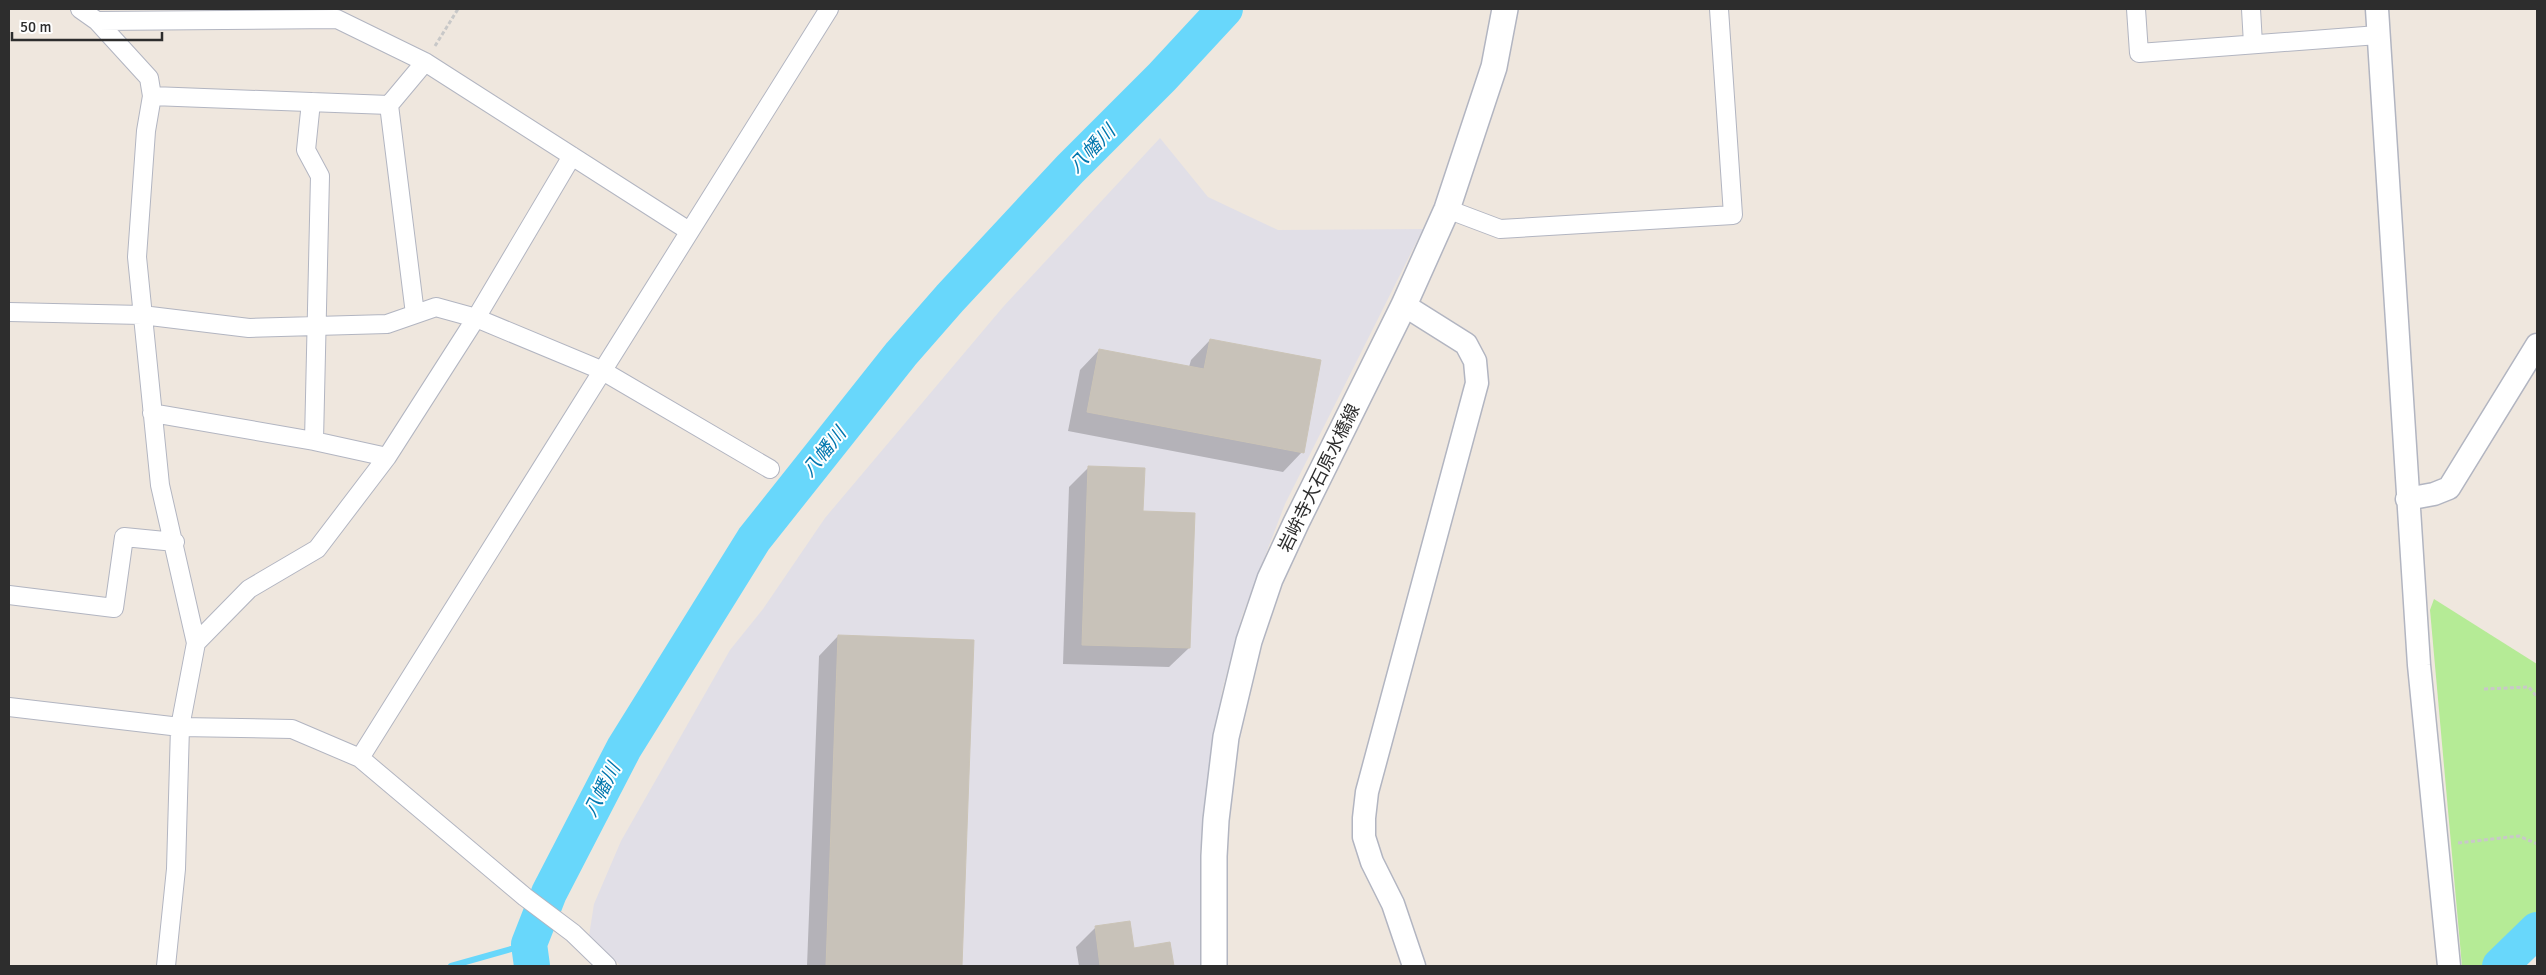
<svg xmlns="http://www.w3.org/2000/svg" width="2546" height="975" font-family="Signika,'Noto Sans JP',sans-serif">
  <rect width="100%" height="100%" fill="#efe7de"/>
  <path fill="#e1dfe7" d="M1160 138 1208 197 1278 230 1423 229 1285 504 1242 616 1222 691 1200 852 1202 966H621L589 936 594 904 621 841 730 650 763 609 825 518 1003 307Z"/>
  <path fill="#b5eb96" d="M2434 599 2537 664V911L2490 966H2462L2430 610Z"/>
  <path fill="#0003" d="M1210 340 1302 452 1283 472 1068 431 1080 370 1099 350 1189 367 1191 360Z
    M1089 467 1142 512 1189 648 1169 667 1063 664 1069 487Z
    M838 636 972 641 961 966H807L819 656Z
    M1095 928 1132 949 1169 944 1173 966H1079L1076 947Z"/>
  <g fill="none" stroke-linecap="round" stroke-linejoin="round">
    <path stroke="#68d7fb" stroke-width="6" d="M451 966 529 944"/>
    <path stroke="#68d7fb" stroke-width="36" d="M532 966 529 944 549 893 624 748 754 539 901 354 950 298 1070 169 1162 77 1225 9
      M2500 966 2537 930"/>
  </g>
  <path fill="#c8c2b9" stroke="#cbc4b7" d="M1210 339 1321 360 1304 453 1087 412 1099 349 1204 369Z
    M1088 466 1145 468 1143 511 1195 513 1190 648 1082 645Z
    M838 635 974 640 962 966H826Z
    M1130 921 1134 948 1170 942 1174 966H1100L1095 926Z"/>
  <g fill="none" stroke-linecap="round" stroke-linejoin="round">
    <g stroke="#b2b5c1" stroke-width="20">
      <path id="minor" d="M80 9 97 21 149 78 152 96 146 131 137 257 160 485 196 643 180 727 176 869 166 966
        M2136 9 2139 53 2378 35
        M2251 9 2253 44
        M97 21 337 19 425 62 689 231
        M152 96 389 105 425 62
        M311 102 306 150 320 176 314 441 387 457
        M389 105 415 314
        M1447 209 1500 229 1733 215 1719 9
        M9 312 142 315 249 328 387 324 436 307 476 318 601 370 770 469
        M152 413 314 441
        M9 595 114 608 124 537 175 542
        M196 643 249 589 317 549 387 457 476 318 572 156
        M9 707 180 727 292 729 360 758 525 897 573 933 607 966
        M360 758 829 9"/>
    </g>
    <g stroke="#b2b5c1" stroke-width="25">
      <path id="tertiary" d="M2377 9 2419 665 2449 966
        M1404 305 1466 344 1475 361 1477 383 1367 792 1364 818V837L1372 862 1393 904 1414 966
        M2407 499 2434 494 2449 488 2537 345"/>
    </g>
    <g stroke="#b2b5c1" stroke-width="28">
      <path id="secondary" d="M1214 966V856L1216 820 1226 737 1249 641 1270 579 1296 523 1404 305 1447 209 1494 67 1505 9"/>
    </g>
    <path stroke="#c8c8c8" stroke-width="3" stroke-dasharray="4 2.5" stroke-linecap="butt" d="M435 46 458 9
      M2484 689 2529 687 2537 697
      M2458 843 2519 836 2537 844"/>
    <use href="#minor" stroke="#fff" stroke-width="18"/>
    <use href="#tertiary" stroke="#fff" stroke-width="22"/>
    <use href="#secondary" stroke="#fff" stroke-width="25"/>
  </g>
  <g text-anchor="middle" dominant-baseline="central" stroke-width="4" stroke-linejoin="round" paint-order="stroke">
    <g font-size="18" fill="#2d2d2d" stroke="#fff">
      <text transform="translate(1319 478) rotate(-64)">岩峅寺大石原水橋線</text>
    </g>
    <g font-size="19" font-style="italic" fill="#0076ad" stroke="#fff">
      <text transform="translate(1092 149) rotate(-46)">八幡川</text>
      <text transform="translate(824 452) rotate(-51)">八幡川</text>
      <text transform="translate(602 790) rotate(-63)">八幡川</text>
    </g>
  </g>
  <rect width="2546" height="975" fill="none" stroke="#2d2d2d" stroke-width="20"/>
  <path d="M12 32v8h150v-8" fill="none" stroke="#2d2d2d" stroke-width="2.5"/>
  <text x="20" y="32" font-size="15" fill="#2d2d2d" stroke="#ffffff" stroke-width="4" paint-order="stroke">50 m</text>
</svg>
